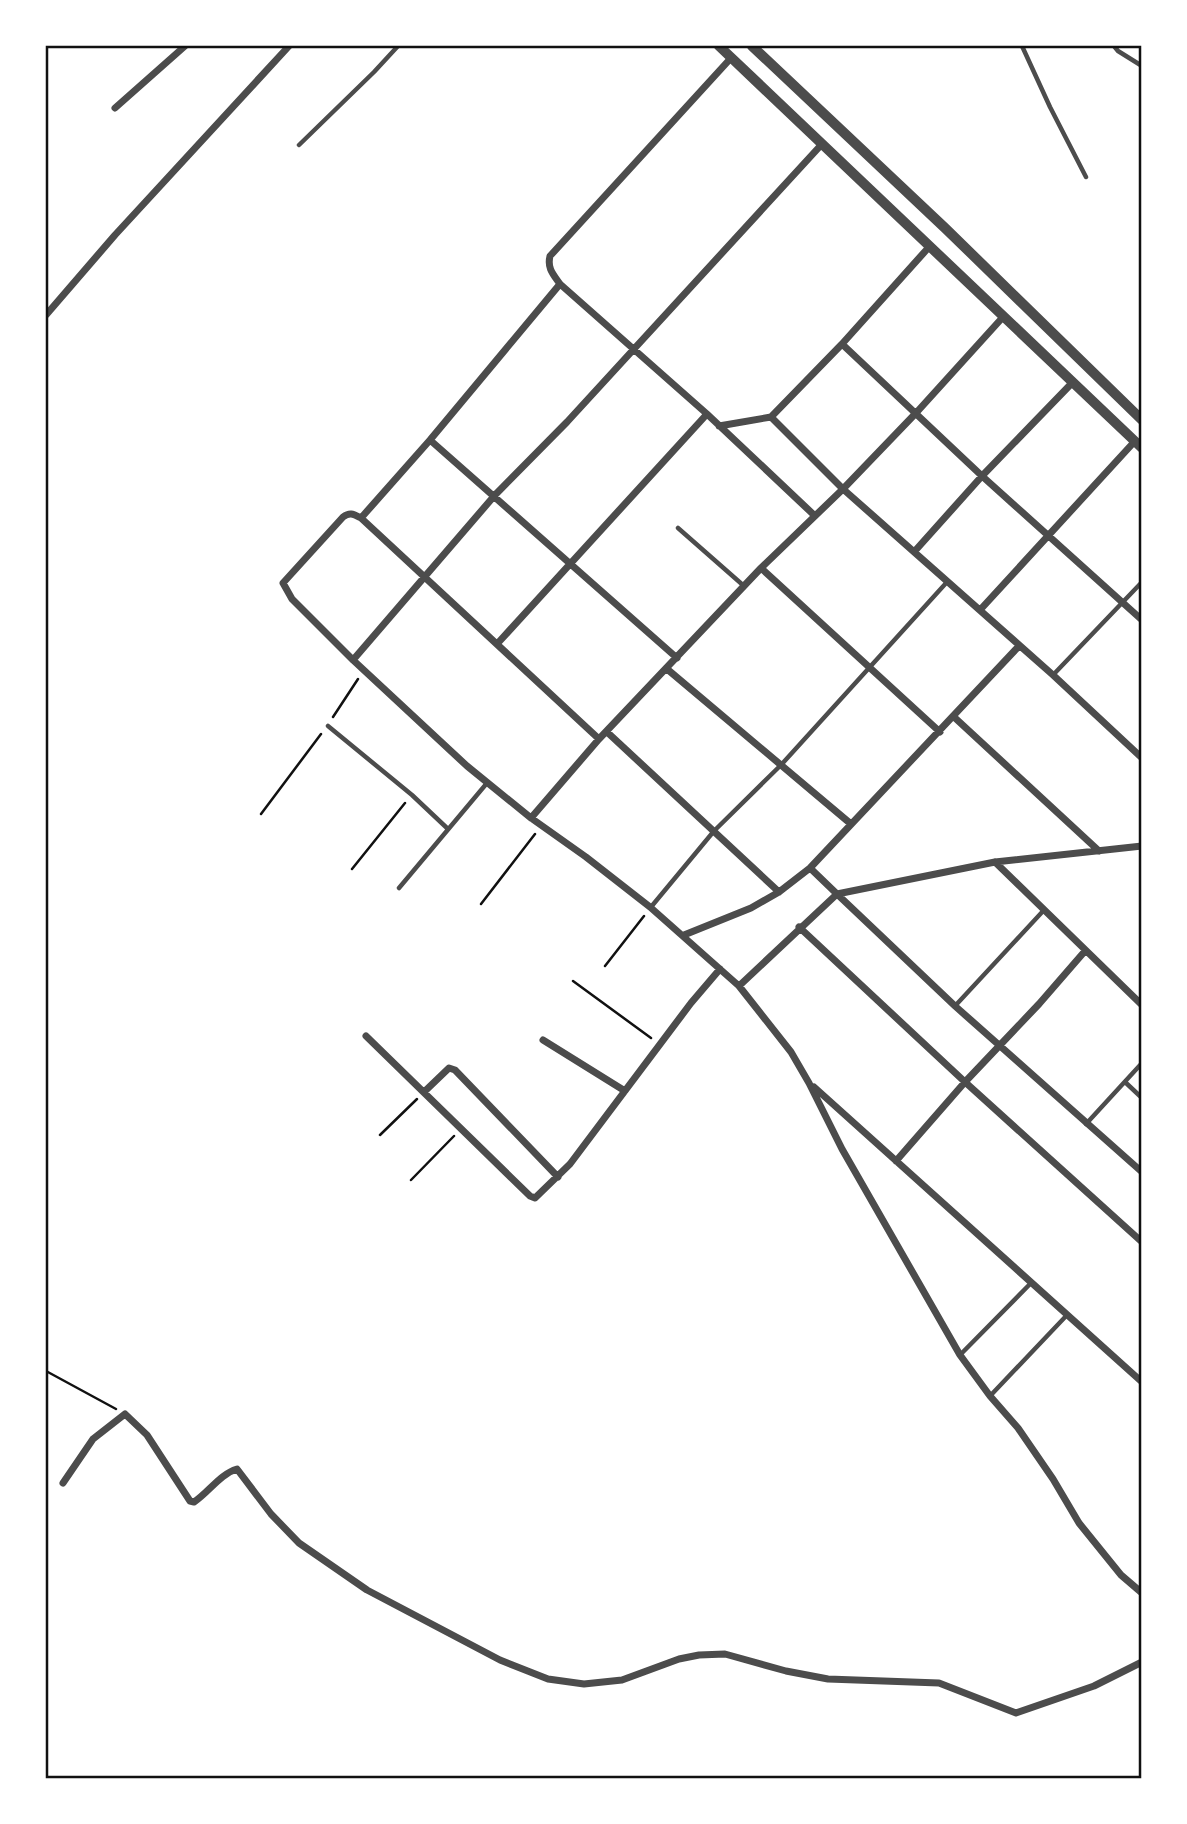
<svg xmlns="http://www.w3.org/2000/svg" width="1187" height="1824" font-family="Arial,sans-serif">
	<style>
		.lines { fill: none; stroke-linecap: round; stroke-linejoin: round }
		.path { stroke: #111; stroke-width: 2.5 }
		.service { stroke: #4c4c4c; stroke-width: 4.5 }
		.minor { stroke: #4c4c4c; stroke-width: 7 }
		.tertiary { stroke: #4c4c4c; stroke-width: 10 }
		.neatline { fill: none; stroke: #111; stroke-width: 2.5 }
	</style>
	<rect width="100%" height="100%" fill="#fff"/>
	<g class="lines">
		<path class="path" d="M 333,717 L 358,679
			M 261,814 L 321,734
			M 352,869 L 405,803
			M 481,904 L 535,834
			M 605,966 L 644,916
			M 573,981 L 651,1038
			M 380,1135 L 417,1099
			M 411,1180 L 454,1136
			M 46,1371 L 116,1409"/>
		<path class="service" d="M 1022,46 L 1050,107 L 1086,177
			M 1114,46 L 1118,51 L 1142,66
			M 299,145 L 374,72 L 398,46
			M 678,528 L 744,586
			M 1053,675 L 1142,582
			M 328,726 L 412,795 L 448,829
			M 399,888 L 487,783
			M 651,907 L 714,831 L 781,765 L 947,582
			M 955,1006 L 1044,910
			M 1125,1082 L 1142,1098
			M 1086,1124 L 1142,1063
			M 960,1355 L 1031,1283
			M 991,1395 L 1067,1315"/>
		<path class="minor" d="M 731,58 L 550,256 C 547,268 553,274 560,284 L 707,414 L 814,515
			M 115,108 L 185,46
			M 46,315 L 115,235 L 289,46
			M 842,344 L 982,476 L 1142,620
			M 771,417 L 843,489 L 1053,675 L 1142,758
			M 719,426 L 771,417 L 842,344 L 929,247
			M 430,440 L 677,658
			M 361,518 L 430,440 L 560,284
			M 914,552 L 982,476 L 1072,383
			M 761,568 L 940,732
			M 980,610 L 1135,441
			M 497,644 L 707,414
			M 353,660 L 495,495 L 567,422 L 822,144
			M 667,669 L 851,824
			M 954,717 L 1099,851
			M 607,732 L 779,892
			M 599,739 L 361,518 C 353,514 350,512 343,517 L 283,583 L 292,599 L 353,660 L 467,766 L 531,818 L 586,857 L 650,907 L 739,986
			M 531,818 L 599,739 L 761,568 L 843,489 L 916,413 L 1003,317
			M 995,862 L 1142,1005
			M 810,868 L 837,894 L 995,862 L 1142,846
			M 799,927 L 965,1082 L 1142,1242
			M 684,935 L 751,908 L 779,892 L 810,868 L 1019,646
			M 366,1036 L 530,1196 L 535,1198 L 570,1164 L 691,1003 L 720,969
			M 543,1040 L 625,1091
			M 814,1087 L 1142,1382
			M 424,1092 L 449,1068 L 455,1070 L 558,1177
			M 896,1161 L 965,1082 L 1039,1004 L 1085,951
			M 1142,1172 L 955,1006 L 837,894 L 739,986 L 791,1052 L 809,1083 L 842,1149 L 960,1355 L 990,1396 L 1018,1428 L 1053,1479 L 1079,1523 L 1121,1575 L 1142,1593
			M 63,1483 L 93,1439 L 125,1414 L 147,1435 L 190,1501 L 194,1502 C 209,1492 220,1474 237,1469 L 271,1514 L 299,1543 L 367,1590 L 500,1660 L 548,1679 L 584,1684 L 622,1680 L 679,1659 L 699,1655 L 725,1654 L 786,1671 L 828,1679 L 939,1683 L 1016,1713 L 1094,1686 L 1142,1662"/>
		<path class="tertiary" d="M 719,46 L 1142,448
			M 752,46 L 945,228 L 1142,420"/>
	</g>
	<rect width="1187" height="1824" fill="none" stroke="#ffffff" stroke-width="94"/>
	<rect x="47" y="47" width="1093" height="1730" class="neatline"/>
</svg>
